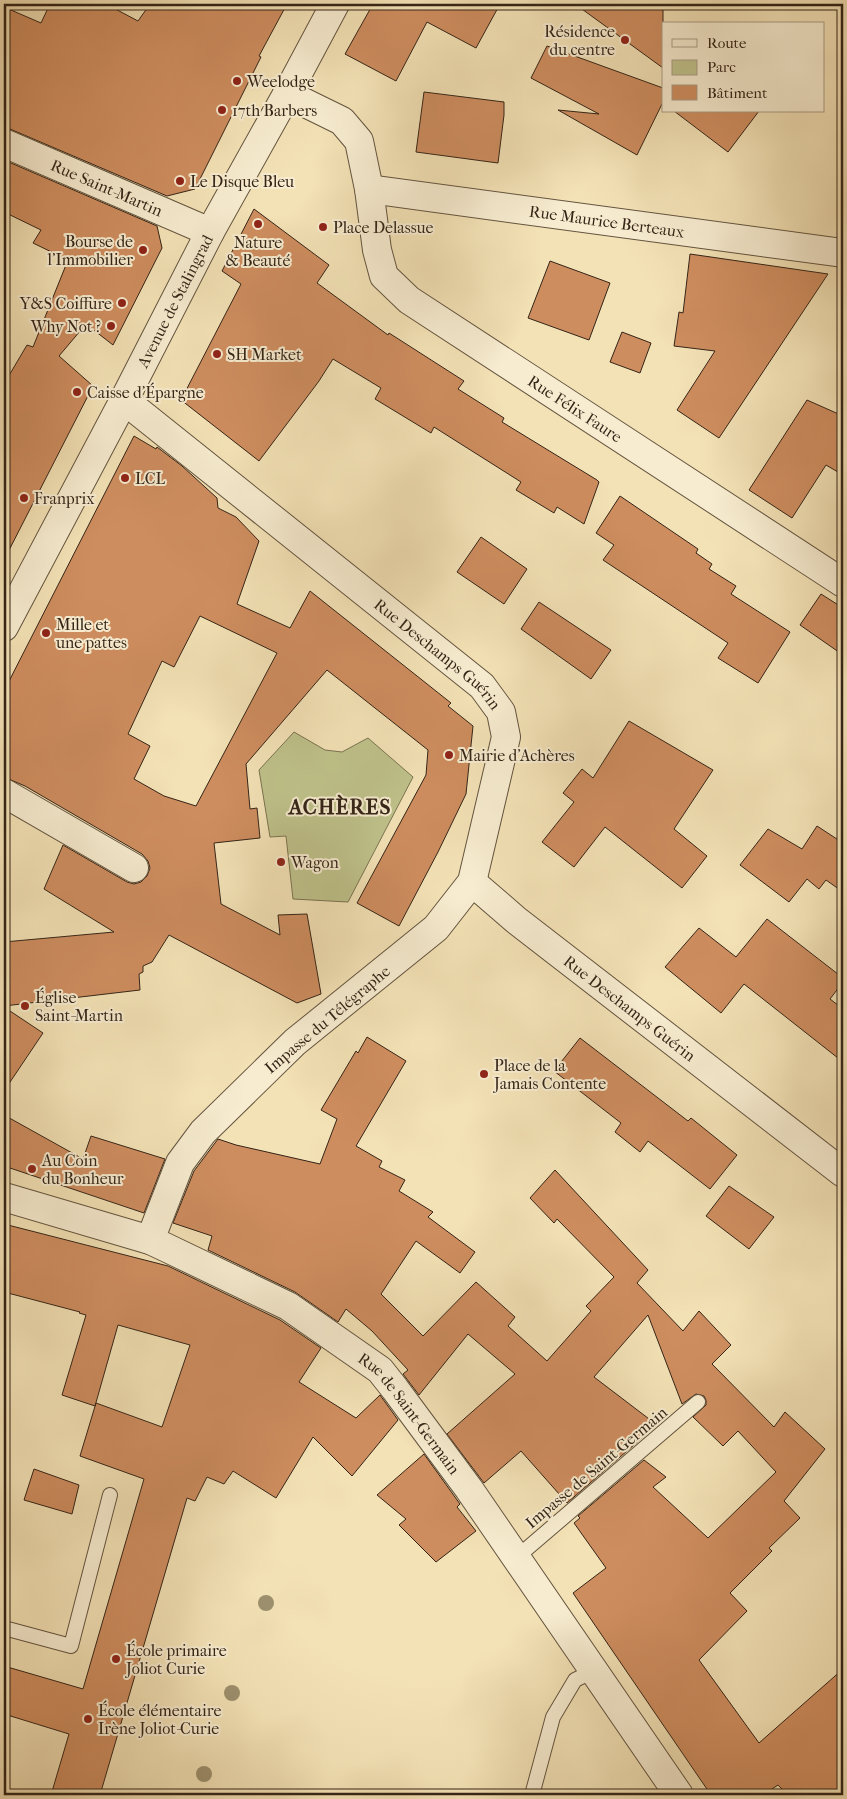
<svg xmlns="http://www.w3.org/2000/svg" width="847" height="1799" font-family="'IM FELL French Canon',serif">
	<style>
		.green { fill: #bfc28b; stroke: #7a7351 }
		.building { fill: #ce8d5f; stroke: #342417; fill-rule: evenodd }
		.lines { fill: none; stroke-linecap: round; stroke-linejoin: round }
		.service-casing { stroke: #64543f; stroke-width: 16 }
		.minor-casing { stroke: #64543f; stroke-width: 30 }
		.service { stroke: #f7ecd0; stroke-width: 14 }
		.minor { stroke: #f7ecd0; stroke-width: 28 }
		.tree { fill: #9d906e }
		.poi-dot { fill: #8f2418; stroke: #f7ecd0; stroke-width: 2 }
		.labels { text-anchor: middle; stroke-width: 4; stroke-linejoin: round; paint-order: stroke }
		.poi-label { font-size: 16px; fill: #342417; stroke: #f7ecd0; text-anchor: start }
		.street-label { font-size: 16px; fill: #342417; stroke: #f7ecd0 }
		.district-label { font-size: 21px; font-weight: bold; letter-spacing: 1px; fill: #342417; stroke: #f7ecd0 }
	</style>
	<rect width="100%" height="100%" fill="#f3e2b6"/>
	<filter id="stains"><feTurbulence type="fractalNoise" baseFrequency=".004" numOctaves="4"/><feColorMatrix values="0 0 0 0 .2 0 0 0 0 .09 0 0 0 0 .02 0 0 0 .5 -.17"/></filter>
	<radialGradient id="worn" r=".72"><stop offset=".6" stop-color="#630" stop-opacity="0"/><stop offset="1" stop-color="#630" stop-opacity=".3"/></radialGradient>
	<path class="green" d="M 294,732 L 325,750 L 342,752 L 368,738 L 413,777 L 348,902 L 293,899 L 286,836 L 270,837 L 259,770 Z"/>
	<path class="building" d="M 50,4 L 106,4 L 138,21 L 150,4 L 287,4 L 259,56 L 261,57 L 195,189 L 167,196 L 10,129 L 4,128 L 4,7 L 41,23 Z
		M 373,4 L 500,4 L 476,48 L 427,22 L 396,81 L 345,54 Z
		M 575,4 L 663,4 L 663,68 Z
		M 547,46 L 663,88 L 663,102 L 637,155 L 558,110 L 599,114 L 531,78 Z
		M 424,92 L 504,102 L 504,115 L 498,163 L 416,152 Z
		M 674,111 L 759,111 L 728,152 Z
		M 4,160 L 157,226 L 162,248 L 113,345 L 86,324 L 59,356 L 93,386 L 4,560 L 4,384 L 27,345 L 33,347 L 68,260 L 33,243 L 41,230 L 4,212 Z
		M 254,209 L 329,265 L 317,283 L 388,335 L 389,333 L 464,381 L 458,389 L 504,418 L 502,422 L 597,480 L 599,482 L 584,524 L 557,507 L 554,513 L 516,490 L 521,482 L 434,427 L 431,433 L 375,399 L 381,388 L 333,359 L 319,381 L 259,461 L 181,400 L 241,284 L 222,271 Z
		M 690,254 L 828,274 L 719,438 L 677,410 L 715,351 L 674,346 L 679,312 L 683,313 Z
		M 550,261 L 610,283 L 589,340 L 528,318 Z
		M 622,332 L 651,343 L 640,373 L 610,362 Z
		M 807,400 L 843,416 L 843,475 L 826,465 L 792,518 L 749,490 Z
		M 134,436 L 156,449 L 157,447 L 182,466 L 217,498 L 218,508 L 236,517 L 259,541 L 237,604 L 290,628 L 310,591 L 451,703 L 448,706 L 473,726 L 466,794 L 438,852 L 399,926 L 357,903 L 426,775 L 428,750 L 327,670 L 246,764 L 250,809 L 257,808 L 260,838 L 214,843 L 221,904 L 280,935 L 278,915 L 307,914 L 321,994 L 297,1003 L 169,935 L 152,962 L 143,966 L 143,972 L 139,974 L 140,990 L 4,1006 L 4,942 L 114,932 L 44,889 L 63,845 L 127,882 L 134,884 L 141,882 L 147,876 L 150,868 L 148,861 L 142,854 L 25,786 L 4,777 L 4,691 ZM 200,616 L 277,653 L 196,806 L 164,796 L 134,779 L 150,746 L 128,734 L 162,661 L 174,667 Z
		M 620,496 L 698,549 L 696,553 L 712,564 L 709,569 L 736,586 L 731,594 L 790,632 L 758,683 L 718,658 L 728,643 L 603,560 L 614,545 L 596,533 Z
		M 481,537 L 527,569 L 504,604 L 457,572 Z
		M 821,594 L 843,608 L 843,655 L 800,625 Z
		M 539,602 L 611,650 L 591,679 L 521,629 Z
		M 629,721 L 713,770 L 674,829 L 707,856 L 682,888 L 605,827 L 574,867 L 542,842 L 574,802 L 563,793 L 582,769 L 593,778 Z
		M 817,826 L 843,843 L 843,892 L 826,880 L 819,889 L 807,879 L 789,902 L 740,865 L 768,829 L 802,849 Z
		M 767,919 L 843,978 L 843,982 L 830,999 L 843,1009 L 843,1062 L 744,984 L 721,1013 L 665,967 L 699,928 L 736,957 Z
		M 4,1007 L 43,1033 L 4,1091 Z
		M 367,1037 L 406,1061 L 356,1146 L 382,1161 L 379,1167 L 405,1180 L 399,1191 L 433,1212 L 428,1217 L 475,1252 L 460,1273 L 416,1241 L 381,1294 L 423,1336 L 476,1282 L 515,1317 L 508,1326 L 547,1361 L 591,1311 L 586,1306 L 614,1277 L 557,1219 L 554,1223 L 530,1198 L 555,1170 L 648,1270 L 637,1283 L 683,1331 L 699,1311 L 731,1345 L 712,1364 L 774,1427 L 785,1412 L 825,1449 L 784,1501 L 800,1518 L 769,1548 L 772,1551 L 730,1593 L 747,1611 L 699,1660 L 759,1743 L 843,1669 L 843,1795 L 788,1795 L 778,1785 L 763,1795 L 711,1795 L 573,1593 L 606,1568 L 574,1523 L 580,1518 L 578,1516 L 644,1460 L 666,1477 L 653,1487 L 708,1538 L 776,1472 L 738,1431 L 723,1446 L 693,1417 L 706,1405 L 706,1400 L 704,1396 L 696,1394 L 682,1404 L 648,1315 L 594,1377 L 657,1425 L 567,1503 L 521,1451 L 484,1483 L 447,1434 L 515,1374 L 468,1334 L 419,1395 L 403,1374 L 408,1370 L 372,1331 L 346,1309 L 338,1322 L 295,1292 L 208,1250 L 212,1236 L 173,1223 L 194,1171 L 218,1139 L 236,1145 L 320,1164 L 337,1119 L 321,1110 L 356,1051 L 358,1053 Z
		M 580,1038 L 688,1121 L 691,1118 L 737,1155 L 710,1189 L 648,1141 L 640,1152 L 615,1132 L 621,1123 L 554,1071 Z
		M 4,1115 L 83,1159 L 91,1136 L 165,1159 L 144,1213 L 4,1166 Z
		M 729,1186 L 774,1217 L 749,1249 L 706,1216 Z
		M 4,1224 L 168,1266 L 280,1320 L 321,1348 L 299,1382 L 356,1418 L 380,1395 L 398,1420 L 352,1476 L 313,1437 L 276,1498 L 233,1471 L 224,1484 L 207,1477 L 195,1501 L 187,1498 L 100,1795 L 51,1795 L 69,1734 L 4,1714 L 4,1666 L 83,1689 L 144,1479 L 80,1456 L 96,1403 L 162,1427 L 190,1345 L 118,1325 L 95,1406 L 62,1395 L 86,1315 L 79,1313 L 80,1312 L 4,1292 Z
		M 424,1454 L 460,1504 L 457,1507 L 476,1531 L 436,1562 L 399,1525 L 406,1519 L 377,1495 Z
		M 34,1469 L 79,1485 L 72,1514 L 24,1500 Z"/>
	<g class="lines">
		<defs>
			<path id="service" d="M 516,1558 L 698,1402
				M 4,1628 L 71,1646 L 110,1495
				M 532,1795 L 553,1717 L 575,1680 L 593,1671"/>
			<g id="minor">
				<path id="s1" d="M 287,94 L 342,121 L 359,141 L 369,189 L 377,250 L 384,276 L 409,300 L 843,583"/>
				<path id="s2" d="M 4,143 L 210,232"/>
				<path id="s3" d="M 369,189 L 843,253"/>
				<path id="s4" d="M 124,400 L 482,686 L 501,712 L 506,737 L 472,882 L 436,928 L 295,1042 L 203,1132 L 180,1163 L 150,1240"/>
				<path id="s5" d="M 4,627 L 124,400 L 210,232 L 287,94 L 335,4"/>
				<path d="M 4,793 L 134,868"/>
				<path id="s6" d="M 472,882 L 516,920 L 843,1173"/>
				<path id="s7" d="M 4,1197 L 150,1240 L 165,1247 L 288,1306 L 380,1370 L 395,1389 L 469,1489 L 679,1795"/>
			</g>
		</defs>
		<use href="#service" class="service-casing"/>
		<use href="#minor" class="minor-casing"/>
		<use href="#service" class="service"/>
		<use href="#minor" class="minor"/>
	</g>
	<g class="tree">
		<circle cx="266" cy="1603" r="8"/>
		<circle cx="232" cy="1693" r="8"/>
		<circle cx="204" cy="1774" r="8"/>
	</g>
	<g class="poi-dot">
		<circle cx="625" cy="40" r="5"/>
		<circle cx="237" cy="81" r="5"/>
		<circle cx="222" cy="110" r="5"/>
		<circle cx="180" cy="181" r="5"/>
		<circle cx="258" cy="224" r="5"/>
		<circle cx="323" cy="227" r="5"/>
		<circle cx="143" cy="250" r="5"/>
		<circle cx="122" cy="303" r="5"/>
		<circle cx="111" cy="326" r="5"/>
		<circle cx="217" cy="354" r="5"/>
		<circle cx="77" cy="392" r="5"/>
		<circle cx="125" cy="478" r="5"/>
		<circle cx="24" cy="498" r="5"/>
		<circle cx="46" cy="633" r="5"/>
		<circle cx="449" cy="755" r="5"/>
		<circle cx="281" cy="862" r="5"/>
		<circle cx="25" cy="1006" r="5"/>
		<circle cx="484" cy="1074" r="5"/>
		<circle cx="32" cy="1169" r="5"/>
		<circle cx="116" cy="1659" r="5"/>
		<circle cx="88" cy="1719" r="5"/>
	</g>
	<g class="labels">
		<g class="poi-label">
			<text x="615" y="37" text-anchor="end">Résidence<tspan x="615" dy="18">du centre</tspan></text>
			<text x="247" y="87">Weelodge</text>
			<text x="232" y="116">17th Barbers</text>
			<text x="190" y="187">Le Disque Bleu</text>
			<text x="333" y="233">Place Delassue</text>
			<text x="133" y="247" text-anchor="end">Bourse de<tspan x="133" dy="18">l'Immobilier</tspan></text>
			<text x="258" y="248" text-anchor="middle">Nature<tspan x="258" dy="18">&amp; Beauté</tspan></text>
			<text x="112" y="309" text-anchor="end">Y&amp;S Coiffure</text>
			<text x="101" y="332" text-anchor="end">Why Not ?</text>
			<text x="227" y="360">SH Market</text>
			<text x="87" y="398">Caisse d'Épargne</text>
			<text x="135" y="484">LCL</text>
			<text x="34" y="504">Franprix</text>
			<text x="56" y="630">Mille et<tspan x="56" dy="18">une pattes</tspan></text>
			<text x="459" y="761">Mairie d'Achères</text>
			<text x="291" y="868">Wagon</text>
			<text x="35" y="1003">Église<tspan x="35" dy="18">Saint-Martin</tspan></text>
			<text x="494" y="1071">Place de la<tspan x="494" dy="18">Jamais Contente</tspan></text>
			<text x="42" y="1166">Au Coin<tspan x="42" dy="18">du Bonheur</tspan></text>
			<text x="126" y="1656">École primaire<tspan x="126" dy="18">Joliot Curie</tspan></text>
			<text x="98" y="1716">École élémentaire<tspan x="98" dy="18">Irène Joliot-Curie</tspan></text>
		</g>
		<g class="street-label">
			<text dy="6" stroke="none"><textPath href="#s2" startOffset="112">Rue Saint-Martin</textPath></text>
			<text dy="6" stroke="none"><textPath href="#s3" startOffset="240">Rue Maurice Berteaux</textPath></text>
			<text dy="6" stroke="none"><textPath href="#s5" startOffset="368">Avenue de Stalingrad</textPath></text>
			<text dy="6" stroke="none"><textPath href="#s1" startOffset="458">Rue Félix Faure</textPath></text>
			<text dy="6" stroke="none"><textPath href="#s4" startOffset="404">Rue Deschamps Guérin</textPath></text>
			<text dy="6" stroke="none"><textPath href="#s6" startOffset="202">Rue Deschamps Guérin</textPath></text>
			<text transform="translate(327 1019) rotate(-40)" y="6">Impasse du Télégraphe</text>
			<text dy="6" stroke="none"><textPath href="#s7" startOffset="469">Rue de Saint-Germain</textPath></text>
			<text transform="translate(596 1467) rotate(-40)" y="6">Impasse de Saint-Germain</text>
		</g>
		<g class="district-label">
			<text x="340" y="814">ACHÈRES</text>
		</g>
	</g>
	<rect width="847" height="1799" fill="none" stroke="#f3e2b6" stroke-width="20"/>
	<rect x="5" y="5" width="837" height="1789" fill="none" stroke="#342417" stroke-width="2.5"/>
	<rect x="10" y="10" width="827" height="1779" fill="none" stroke="#342417"/>
	<rect x="662" y="22" width="162" height="90" fill="#f7ecd0" stroke="#a99c86"/>
	<rect x="672" y="39" width="25" height="8" fill="#f7ecd0" stroke="#a99c86"/>
	<text x="707" y="48" font-size="15" fill="#342417">Route</text>
	<rect x="672" y="60" width="25" height="15" fill="#bfc28b" stroke="#a99c86"/>
	<text x="707" y="72" font-size="15" fill="#342417">Parc</text>
	<rect x="672" y="85" width="25" height="15" fill="#ce8d5f" stroke="#a99c86"/>
	<text x="707" y="98" font-size="15" fill="#342417">Bâtiment</text>
	<rect width="100%" height="100%" filter="url(#stains)"/>
	<rect width="100%" height="100%" fill="url(#worn)"/>
</svg>
